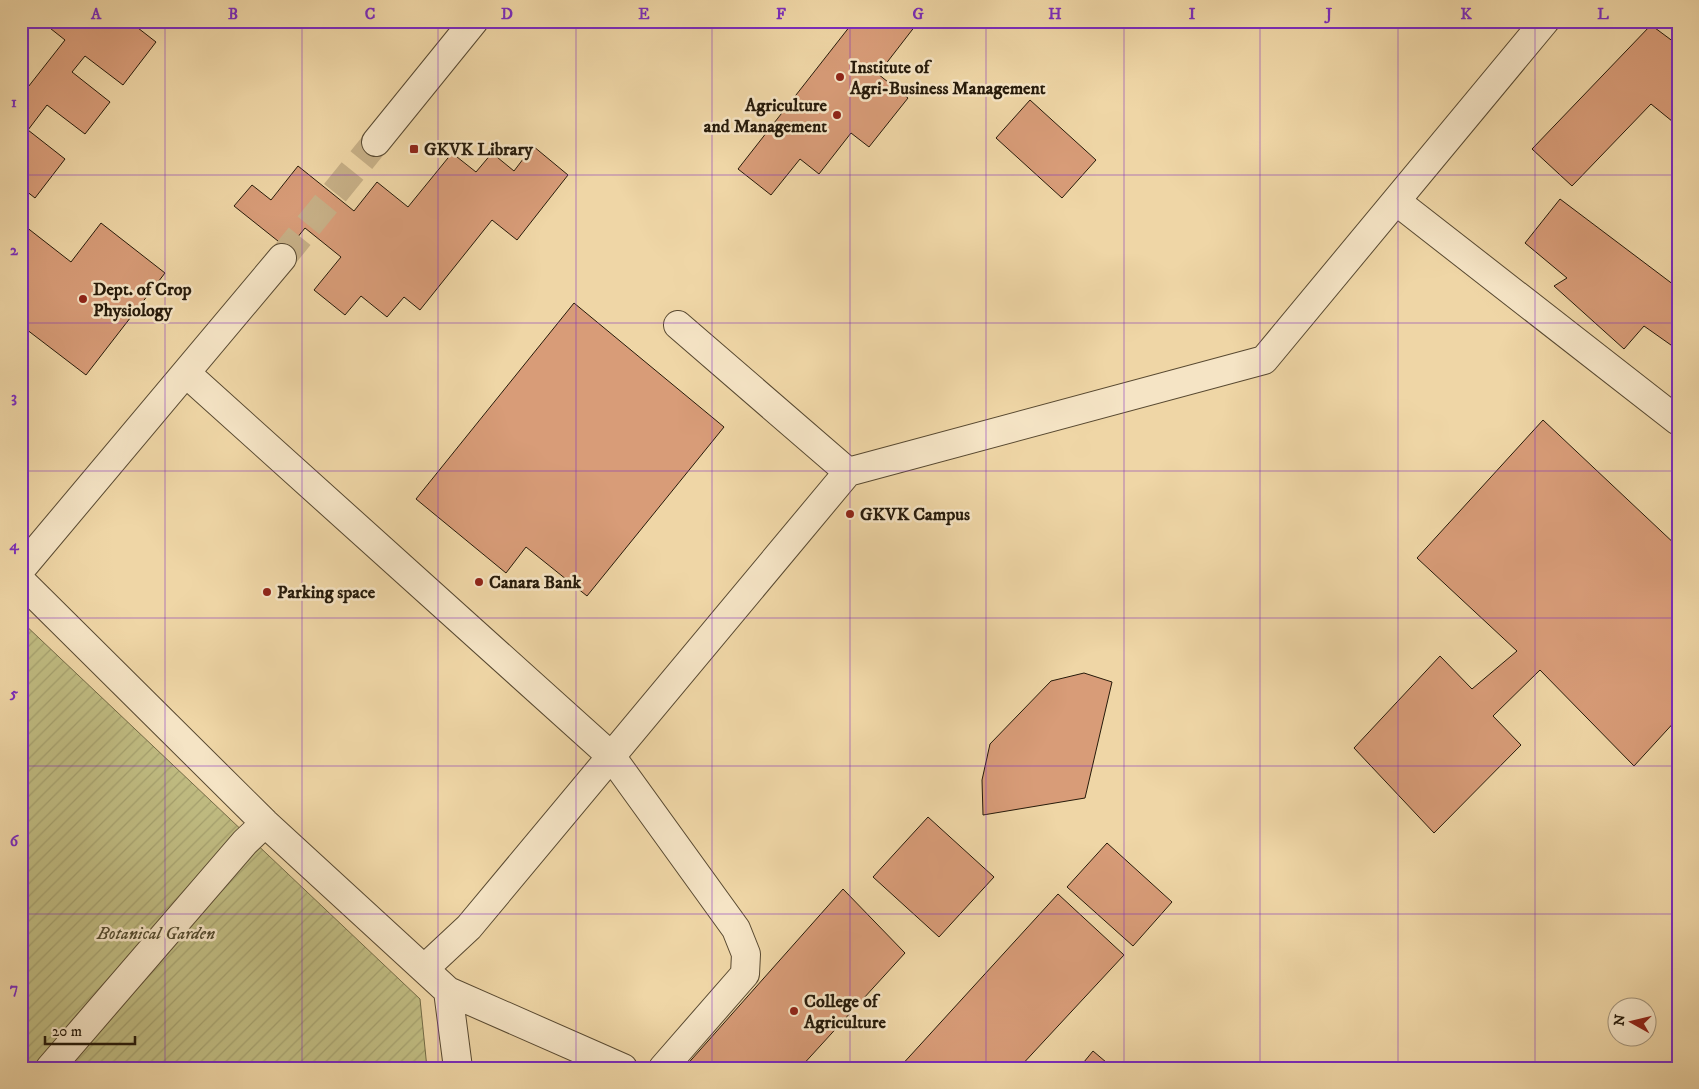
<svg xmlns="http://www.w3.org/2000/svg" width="1699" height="1089" font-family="'IM FELL DW Pica',serif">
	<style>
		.garden { fill: url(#garden-furrows); stroke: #736b46 }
		.building { fill: #d89c78; stroke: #261a0a }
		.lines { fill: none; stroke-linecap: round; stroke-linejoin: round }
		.minor-tunnel { stroke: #c7b087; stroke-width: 28; stroke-dasharray: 28 14; stroke-linecap: butt }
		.minor-casing { stroke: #584931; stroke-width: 30 }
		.minor { stroke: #f5e4c5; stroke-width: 28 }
		.grid { fill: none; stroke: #7b2cbf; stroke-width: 1; stroke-opacity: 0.55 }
		.poi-dot { fill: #8f2418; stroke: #f5e4c5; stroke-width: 2 }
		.labels { text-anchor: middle; stroke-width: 5; stroke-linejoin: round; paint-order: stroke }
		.poi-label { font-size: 18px; font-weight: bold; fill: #261a0a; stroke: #f5e4c5; text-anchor: start }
		.park-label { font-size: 18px; font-style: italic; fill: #544b2e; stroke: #f5e4c5 }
		.neatline { fill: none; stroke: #7b2cbf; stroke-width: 2 }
		.grid-label { font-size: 16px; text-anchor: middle; font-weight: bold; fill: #7b2cbf }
	</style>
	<defs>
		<pattern id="garden-furrows" width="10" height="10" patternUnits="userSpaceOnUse" patternTransform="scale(1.25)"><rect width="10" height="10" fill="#c0bc82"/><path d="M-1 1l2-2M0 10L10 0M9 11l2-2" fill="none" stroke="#a5a16f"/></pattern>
	</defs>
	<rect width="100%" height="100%" fill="#efd6a6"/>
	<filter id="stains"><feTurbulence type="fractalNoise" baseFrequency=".004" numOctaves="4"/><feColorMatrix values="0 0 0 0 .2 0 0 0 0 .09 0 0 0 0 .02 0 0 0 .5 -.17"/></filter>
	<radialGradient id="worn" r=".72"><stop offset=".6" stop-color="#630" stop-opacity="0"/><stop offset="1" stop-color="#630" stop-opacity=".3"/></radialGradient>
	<path class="garden" d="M 21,621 L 420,999 L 427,1068 L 21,1068 Z"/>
	<path class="building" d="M 41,21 L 129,21 L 156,42 L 123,85 L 85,56 L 72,72 L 110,102 L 85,134 L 47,105 L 28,130 L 65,159 L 35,198 L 21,187 L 21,96 L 65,40 Z
		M 854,21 L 919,21 L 878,74 L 908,98 L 869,147 L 851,133 L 819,174 L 800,159 L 771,195 L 738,169 Z
		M 1651,25 L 1678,45 L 1678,126 L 1651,104 L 1572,186 L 1532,149 Z
		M 1030,100 L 1096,160 L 1062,198 L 996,138 Z
		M 533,146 L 568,175 L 517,240 L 492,220 L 420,310 L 404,297 L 387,317 L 361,296 L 345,315 L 314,290 L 341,257 L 305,228 L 288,249 L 234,206 L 252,185 L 271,200 L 298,166 L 354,211 L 377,182 L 408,207 L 452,153 L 476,172 L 492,153 L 514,171 Z
		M 1560,199 L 1678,288 L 1678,350 L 1644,326 L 1624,349 L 1554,286 L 1567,278 L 1525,243 Z
		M 21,223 L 71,262 L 101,223 L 165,273 L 86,375 L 22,326 L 21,327 Z
		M 574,303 L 724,427 L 587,596 L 526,547 L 506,573 L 416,499 Z
		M 1543,420 L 1678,547 L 1678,718 L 1634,766 L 1540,670 L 1493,716 L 1521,745 L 1434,833 L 1354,748 L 1440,656 L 1472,689 L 1517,651 L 1417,558 Z
		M 1084,673 L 1112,682 L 1085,798 L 983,815 L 982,780 L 990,744 L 1051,681 Z
		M 928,817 L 994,877 L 939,937 L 873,877 Z
		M 1107,843 L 1172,902 L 1133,946 L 1067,887 Z
		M 843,889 L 905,953 L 800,1068 L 684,1068 Z
		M 1058,894 L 1124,955 L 1019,1068 L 899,1068 Z
		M 1093,1051 L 1113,1068 L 1079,1068 Z"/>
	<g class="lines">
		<path class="minor-tunnel" d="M 282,258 L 376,142"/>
		<defs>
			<path id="minor" d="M 376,142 L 474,21
				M 1396,201 L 1678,421
				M 678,325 L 848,472
				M 187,374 L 611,756 L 736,929 L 746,954 L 745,974 L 663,1068
				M 21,569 L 282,258
				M 21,581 L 265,823 L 448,991 L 458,1068
				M 424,969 L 469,927 L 848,472 L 1264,360 L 1545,21
				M 448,991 L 623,1068
				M 50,1068 L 245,842 L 265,823"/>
		</defs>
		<use href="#minor" class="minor-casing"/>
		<use href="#minor" class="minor"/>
	</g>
	<path class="grid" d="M 165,21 L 165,1068M 302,21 L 302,1068M 438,21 L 438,1068M 576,21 L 576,1068M 712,21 L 712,1068M 850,21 L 850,1068M 986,21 L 986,1068M 1124,21 L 1124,1068M 1260,21 L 1260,1068M 1398,21 L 1398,1068M 1535,21 L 1535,1068M 21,175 L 1678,175M 21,323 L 1678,323M 21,471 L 1678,471M 21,618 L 1678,618M 21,766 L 1678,766M 21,914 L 1678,914"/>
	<g class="poi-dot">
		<circle cx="840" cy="77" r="5"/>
		<circle cx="837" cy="115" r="5"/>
		<rect x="409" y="144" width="10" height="10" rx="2.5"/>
		<circle cx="83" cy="299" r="5"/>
		<circle cx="850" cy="514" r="5"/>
		<circle cx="479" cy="582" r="5"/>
		<circle cx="267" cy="592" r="5"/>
		<circle cx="794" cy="1011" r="5"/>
	</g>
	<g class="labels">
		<g class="poi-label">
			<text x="850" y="73">Institute of<tspan x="850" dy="21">Agri-Business Management</tspan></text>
			<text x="827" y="111" text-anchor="end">Agriculture<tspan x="827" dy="21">and Management</tspan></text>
			<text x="424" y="155">GKVK Library</text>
			<text x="93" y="295">Dept. of Crop<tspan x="93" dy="21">Physiology</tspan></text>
			<text x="860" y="520">GKVK Campus</text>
			<text x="489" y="588">Canara Bank</text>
			<text x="277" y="598">Parking space</text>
			<text x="804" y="1007">College of<tspan x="804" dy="21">Agriculture</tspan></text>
		</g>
		<g class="park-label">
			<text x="156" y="939">Botanical Garden</text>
		</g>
	</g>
	<rect width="1699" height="1089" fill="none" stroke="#efd6a6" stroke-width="55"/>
	<g transform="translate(1632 1022) rotate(278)"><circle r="24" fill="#f5e4c5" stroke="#a2937a"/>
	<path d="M0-4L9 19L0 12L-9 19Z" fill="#8f2418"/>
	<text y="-8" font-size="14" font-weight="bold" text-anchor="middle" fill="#261a0a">N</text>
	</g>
	<path d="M45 1036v8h90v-8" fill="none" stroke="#261a0a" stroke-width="2.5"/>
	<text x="52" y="1036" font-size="15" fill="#261a0a" stroke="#f5e4c5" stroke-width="4" paint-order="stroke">20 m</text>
	<rect x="28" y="28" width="1644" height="1034" class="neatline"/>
	<g class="grid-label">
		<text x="96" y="19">A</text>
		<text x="233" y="19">B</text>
		<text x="370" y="19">C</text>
		<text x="507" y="19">D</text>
		<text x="644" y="19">E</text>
		<text x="781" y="19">F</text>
		<text x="918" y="19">G</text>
		<text x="1055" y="19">H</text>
		<text x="1192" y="19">I</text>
		<text x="1329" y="19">J</text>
		<text x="1466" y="19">K</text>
		<text x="1603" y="19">L</text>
		<text x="14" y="107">1</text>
		<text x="14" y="255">2</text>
		<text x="14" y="402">3</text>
		<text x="14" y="550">4</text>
		<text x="14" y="698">5</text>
		<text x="14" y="846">6</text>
		<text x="14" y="993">7</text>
	</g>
	<rect width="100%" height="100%" filter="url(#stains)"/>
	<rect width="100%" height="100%" fill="url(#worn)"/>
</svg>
